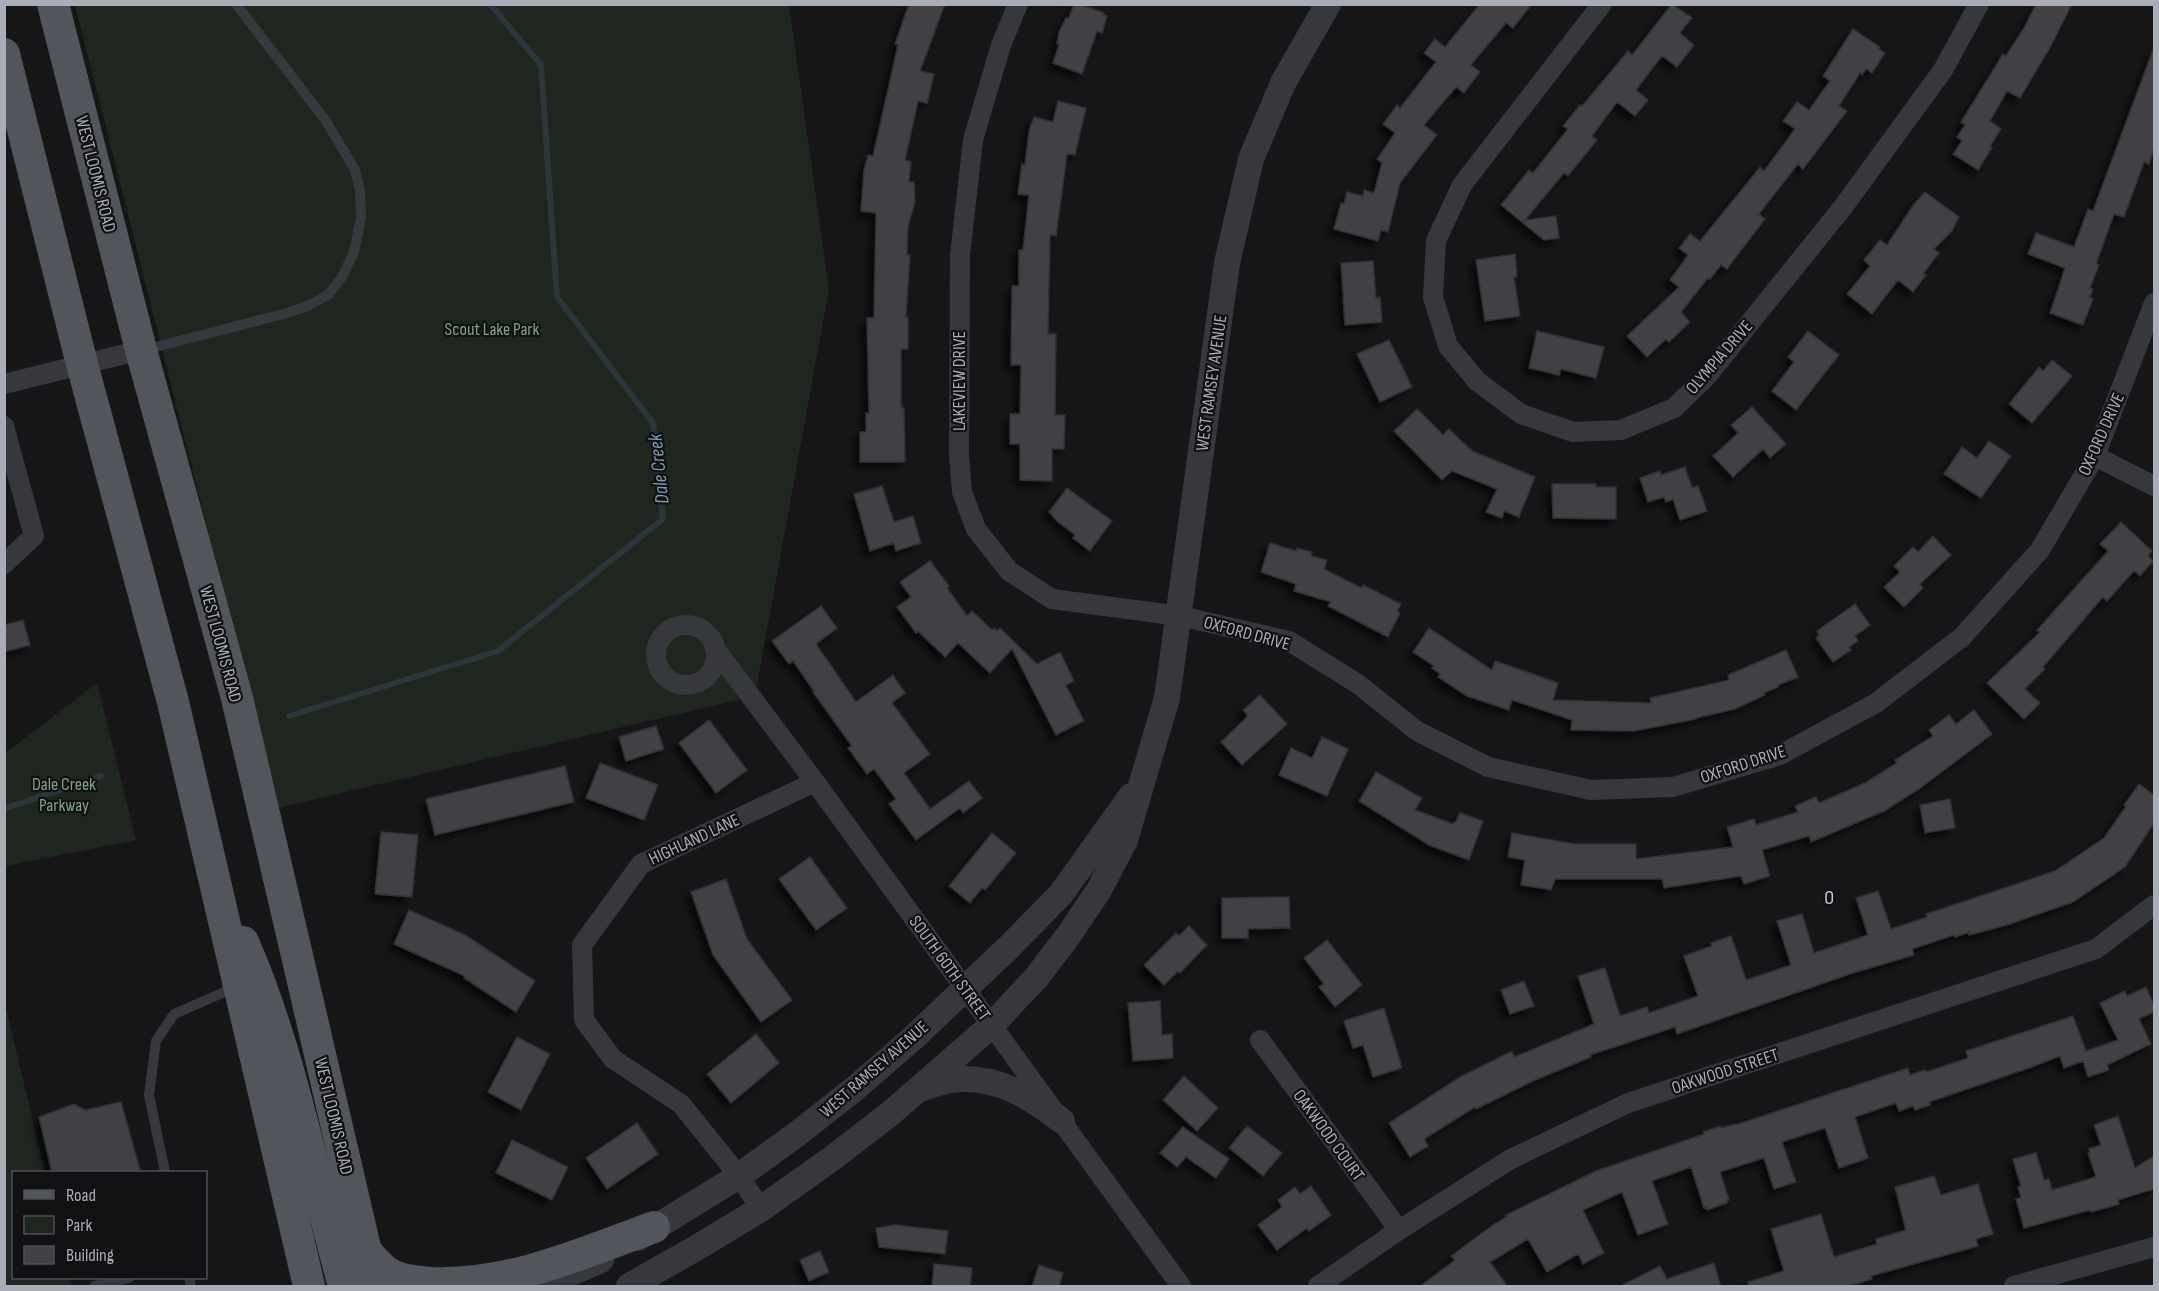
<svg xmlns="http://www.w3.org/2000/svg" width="2159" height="1291" font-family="'Sofia Sans Condensed',sans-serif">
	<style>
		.green { fill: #1e261f }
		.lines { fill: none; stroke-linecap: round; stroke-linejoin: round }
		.stream { stroke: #2c353c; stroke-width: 6 }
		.building { fill: #404145; stroke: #303034; stroke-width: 1.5; filter: url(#shadow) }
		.service { stroke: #37383d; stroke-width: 10 }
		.minor { stroke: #37383d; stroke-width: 20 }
		.tertiary { stroke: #37383d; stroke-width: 26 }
		.primary { stroke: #53555c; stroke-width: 32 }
		.labels { text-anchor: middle; stroke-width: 4.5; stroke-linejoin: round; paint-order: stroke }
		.street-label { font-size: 18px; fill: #a8adb8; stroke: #111113 }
		.park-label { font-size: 18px; fill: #7fa381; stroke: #111113 }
		.water-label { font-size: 20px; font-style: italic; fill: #7f9bb3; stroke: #111113 }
		.neighbourhood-label { font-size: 20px; letter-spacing: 1.5px; fill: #c9ccd4; stroke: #111113 }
	</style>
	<defs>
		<filter id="shadow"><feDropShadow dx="-5.5" dy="5.5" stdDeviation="3" flood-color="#0009"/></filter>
	</defs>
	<rect width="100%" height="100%" fill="#161618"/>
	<path class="green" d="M 75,5 L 789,5 L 829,289 L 755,696 L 278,808 Z
		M 97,683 L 136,840 L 5,866 L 5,753 Z
		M 4,999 L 45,1172 L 14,1172 L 14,1278 L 70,1278 L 72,1286 L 5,1286 Z"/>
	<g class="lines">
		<path class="stream" d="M 289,716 L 498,651 L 663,519 L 653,423 L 557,297 L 541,65 L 490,4
			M 4,809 L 101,776"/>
	</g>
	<path class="building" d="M 909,4 L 945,4 L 920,71 L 934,74 L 927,103 L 918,101 L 905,160 L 911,162 L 909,182 L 914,182 L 915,203 L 908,226 L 907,255 L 910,255 L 906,317 L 908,317 L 908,349 L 901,349 L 901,408 L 904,408 L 905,462 L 860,462 L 860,432 L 866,432 L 866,413 L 869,413 L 867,318 L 874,318 L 876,213 L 861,211 L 864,170 L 868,155 L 873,156 L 898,45 L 895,44 Z
		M 1074,4 L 1080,4 L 1104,13 L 1103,15 L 1107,16 L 1102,33 L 1097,31 L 1082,74 L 1053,63 L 1059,45 L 1057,44 L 1059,32 L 1066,18 L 1069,18 Z
		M 1480,4 L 1532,4 L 1513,28 L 1506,23 L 1471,65 L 1480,72 L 1464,93 L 1456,87 L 1424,125 L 1437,135 L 1400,183 L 1388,232 L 1381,230 L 1378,241 L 1334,229 L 1341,203 L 1344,204 L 1347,192 L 1363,196 L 1364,190 L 1374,193 L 1382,163 L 1377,159 L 1395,133 L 1383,124 L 1397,105 L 1400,108 L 1436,62 L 1424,53 L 1435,39 L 1445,47 Z
		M 1672,4 L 1692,18 L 1680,33 L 1694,45 L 1677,67 L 1662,56 L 1636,90 L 1648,100 L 1635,116 L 1617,102 L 1592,136 L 1597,140 L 1568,176 L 1564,173 L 1525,220 L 1556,216 L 1559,238 L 1544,240 L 1501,205 L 1529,170 L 1533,173 L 1568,129 L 1563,126 L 1580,105 L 1582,106 L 1628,51 L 1632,55 Z
		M 2036,4 L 2072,4 L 2051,46 L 2020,98 L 2007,91 L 1990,121 L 2001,129 L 1990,146 L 1992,148 L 1978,170 L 1953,154 L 1962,141 L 1957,137 L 1965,125 L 1961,122 L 2003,54 L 2006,56 L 2024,28 Z
		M 1853,29 L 1880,47 L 1879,49 L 1885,53 L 1872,73 L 1866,69 L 1862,75 L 1860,73 L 1839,106 L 1847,111 L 1803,169 L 1798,164 L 1759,214 L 1765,219 L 1727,269 L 1721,265 L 1710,279 L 1708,278 L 1681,312 L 1690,322 L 1669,342 L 1666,339 L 1647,357 L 1627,336 L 1679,287 L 1670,280 L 1688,255 L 1679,248 L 1690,234 L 1700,241 L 1760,167 L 1764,171 L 1795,129 L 1783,121 L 1797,102 L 1809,110 L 1830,81 L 1823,76 Z
		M 2153,50 L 2154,50 L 2154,147 L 2149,164 L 2144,162 L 2124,217 L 2114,214 L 2096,264 L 2099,265 L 2090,288 L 2093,289 L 2090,297 L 2093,299 L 2083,325 L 2050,313 L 2065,268 L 2028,254 L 2036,233 L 2074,247 L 2088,209 L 2093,211 Z
		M 1058,101 L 1086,108 L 1075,155 L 1067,154 L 1056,236 L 1050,235 L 1048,334 L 1056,334 L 1055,415 L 1065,415 L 1064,449 L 1052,449 L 1052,481 L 1020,480 L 1020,444 L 1010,444 L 1010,414 L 1020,414 L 1021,365 L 1011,365 L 1012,286 L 1019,286 L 1019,250 L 1023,250 L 1029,195 L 1018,194 L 1022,164 L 1025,165 L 1029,131 L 1034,117 L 1053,122 Z
		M 1925,192 L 1959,217 L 1952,231 L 1934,249 L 1939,253 L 1923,274 L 1926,275 L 1913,292 L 1898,280 L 1872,314 L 1847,294 L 1870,266 L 1864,260 L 1880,240 L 1887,245 L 1914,204 Z
		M 1515,254 L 1517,277 L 1514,277 L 1520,316 L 1485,321 L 1476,260 Z
		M 1373,261 L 1376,298 L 1380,297 L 1382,322 L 1345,325 L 1341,263 Z
		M 1537,331 L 1604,347 L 1596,378 L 1561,369 L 1559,375 L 1529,368 Z
		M 1808,331 L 1839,355 L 1796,410 L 1772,391 L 1794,362 L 1788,357 Z
		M 1389,340 L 1412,387 L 1380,402 L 1357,354 Z
		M 2052,360 L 2072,376 L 2032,423 L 2009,404 L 2039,367 L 2043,371 Z
		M 1752,407 L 1786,444 L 1770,458 L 1763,449 L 1733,477 L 1713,456 L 1738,433 L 1731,425 Z
		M 1417,409 L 1443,435 L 1449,429 L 1472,451 L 1535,477 L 1519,517 L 1504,511 L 1502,518 L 1486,512 L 1497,489 L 1452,471 L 1442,480 L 1394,431 Z
		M 1989,441 L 2011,456 L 1981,498 L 1944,474 L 1962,447 L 1977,458 Z
		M 1685,467 L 1692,488 L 1698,486 L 1707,511 L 1680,520 L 1673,499 L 1666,502 L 1664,497 L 1648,502 L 1640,478 L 1660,471 L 1661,475 Z
		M 1552,484 L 1596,484 L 1596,487 L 1616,487 L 1616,519 L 1553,518 Z
		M 882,486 L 894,522 L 913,516 L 921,543 L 896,551 L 894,543 L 870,551 L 854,494 Z
		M 1067,488 L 1112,521 L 1090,551 L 1073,538 L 1075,535 L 1058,522 L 1049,512 Z
		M 2121,522 L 2152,551 L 2148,556 L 2153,561 L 2140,576 L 2134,571 L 2107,601 L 2103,597 L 2043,667 L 2045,669 L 2025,689 L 2040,703 L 2024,719 L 1987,683 L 2040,632 L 2037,630 L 2108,551 L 2100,544 Z
		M 1933,536 L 1951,555 L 1920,584 L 1923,588 L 1904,607 L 1884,587 L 1900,572 L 1894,566 L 1913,547 L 1918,552 Z
		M 1270,543 L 1296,551 L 1297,548 L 1312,552 L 1311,556 L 1327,560 L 1324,569 L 1361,588 L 1363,585 L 1401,604 L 1397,611 L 1400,613 L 1388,637 L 1328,606 L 1331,602 L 1294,591 L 1296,584 L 1261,572 Z
		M 930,561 L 949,586 L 947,588 L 967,616 L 972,611 L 992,630 L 994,628 L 997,631 L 1000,628 L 1037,664 L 1060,652 L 1074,681 L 1066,685 L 1084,721 L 1056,735 L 1012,649 L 990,673 L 958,643 L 945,657 L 918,631 L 916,633 L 897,607 L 911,597 L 900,582 Z
		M 1855,604 L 1870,625 L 1855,636 L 1858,641 L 1849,647 L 1851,650 L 1833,662 L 1816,638 L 1819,635 L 1817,631 Z
		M 821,606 L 837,628 L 816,644 L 856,702 L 893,675 L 905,693 L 892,703 L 930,754 L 904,773 L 930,809 L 969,781 L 982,798 L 963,813 L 960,808 L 916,840 L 889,804 L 896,799 L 874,769 L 867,774 L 848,748 L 852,746 L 813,692 L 814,691 L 793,661 L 789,664 L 772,641 Z
		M 23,620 L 30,645 L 4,652 L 4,625 Z
		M 1429,628 L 1492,670 L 1495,661 L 1558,683 L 1553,700 L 1651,703 L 1650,698 L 1729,680 L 1728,675 L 1786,650 L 1798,677 L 1778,685 L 1778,687 L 1764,693 L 1765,695 L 1735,709 L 1696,718 L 1696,719 L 1634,731 L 1571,730 L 1572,720 L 1512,700 L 1509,710 L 1467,696 L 1438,677 L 1440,674 L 1432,668 L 1434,666 L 1413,652 Z
		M 1260,695 L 1287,724 L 1242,765 L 1221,742 L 1248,716 L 1243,710 Z
		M 1974,710 L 1992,734 L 1919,789 L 1884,811 L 1811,842 L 1809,836 L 1762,850 L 1770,876 L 1744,884 L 1741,876 L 1664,888 L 1662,879 L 1555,879 L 1551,890 L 1521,885 L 1525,860 L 1508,857 L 1512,833 L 1575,844 L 1636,844 L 1636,859 L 1733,847 L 1727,827 L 1754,819 L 1756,825 L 1798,812 L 1795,806 L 1816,797 L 1819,803 L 1865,783 L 1897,763 L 1895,760 L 1933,736 L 1929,730 L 1949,715 L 1956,724 Z
		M 709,720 L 747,770 L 716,793 L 679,743 Z
		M 656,726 L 664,749 L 626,761 L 619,737 Z
		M 1322,737 L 1348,749 L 1327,796 L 1279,775 L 1291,748 L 1312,758 Z
		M 600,763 L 658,785 L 644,820 L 586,798 Z
		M 565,766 L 574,802 L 435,835 L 426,799 Z
		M 1376,772 L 1422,798 L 1415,810 L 1453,824 L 1454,822 L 1456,822 L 1460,813 L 1483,821 L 1469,860 L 1429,845 L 1359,801 Z
		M 2139,784 L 2154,795 L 2154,823 L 2125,867 L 2073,902 L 2007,925 L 1969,935 L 1969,932 L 1955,937 L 1954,935 L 1912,949 L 1914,955 L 1853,973 L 1677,1034 L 1675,1027 L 1590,1055 L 1591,1057 L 1535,1080 L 1476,1109 L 1475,1107 L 1424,1139 L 1428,1146 L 1410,1157 L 1389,1123 L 1460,1077 L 1512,1051 L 1514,1057 L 1594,1024 L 1578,976 L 1605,968 L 1620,1016 L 1647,1007 L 1649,1013 L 1698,996 L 1684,956 L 1712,946 L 1711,943 L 1731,936 L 1746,980 L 1791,965 L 1777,921 L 1802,914 L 1814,953 L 1868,935 L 1856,898 L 1878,891 L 1891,929 L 1927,917 L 1926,914 L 2055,871 L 2104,838 L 2126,806 L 2124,805 Z
		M 1950,799 L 1955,828 L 1925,833 L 1920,805 Z
		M 381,832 L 418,835 L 412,897 L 375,894 Z
		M 992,833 L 1016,853 L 985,890 L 982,888 L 970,903 L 949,886 Z
		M 810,857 L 847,908 L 816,930 L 779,879 Z
		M 726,879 L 747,939 L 792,1000 L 761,1022 L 713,955 L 691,892 Z
		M 1289,897 L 1290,928 L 1248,929 L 1248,938 L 1222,938 L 1222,898 Z
		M 409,910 L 465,935 L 535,981 L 516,1012 L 464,978 L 465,976 L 394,944 Z
		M 1189,926 L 1207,945 L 1180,973 L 1178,971 L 1164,985 L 1144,965 L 1176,933 L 1179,936 Z
		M 1327,940 L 1362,985 L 1335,1007 L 1319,987 L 1324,984 L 1304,958 Z
		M 1524,981 L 1534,1006 L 1510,1014 L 1501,990 Z
		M 2146,987 L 2154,1005 L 2154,1012 L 2139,1019 L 2151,1044 L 2107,1065 L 2109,1070 L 2088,1077 L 2083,1061 L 2064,1068 L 2060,1056 L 2029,1068 L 1929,1102 L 1930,1105 L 1915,1110 L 1913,1106 L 1899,1111 L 1896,1103 L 1855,1117 L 1868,1158 L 1839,1168 L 1825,1128 L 1782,1142 L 1796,1182 L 1774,1189 L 1764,1158 L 1720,1172 L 1729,1200 L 1727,1200 L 1727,1203 L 1707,1210 L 1706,1207 L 1704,1208 L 1691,1167 L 1652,1181 L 1668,1224 L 1638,1235 L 1622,1192 L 1583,1210 L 1604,1253 L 1583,1264 L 1578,1254 L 1547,1272 L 1528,1239 L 1490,1262 L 1508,1287 L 1419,1287 L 1455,1260 L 1451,1256 L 1493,1225 L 1508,1216 L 1506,1215 L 1596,1171 L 1704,1134 L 1703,1132 L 1721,1126 L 1721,1128 L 1735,1124 L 1736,1125 L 1908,1068 L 1910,1075 L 1925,1070 L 1926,1072 L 1968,1058 L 1966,1051 L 2073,1016 L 2086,1051 L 2118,1040 L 2100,1003 L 2125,991 L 2127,996 Z
		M 1160,1001 L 1162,1035 L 1172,1034 L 1173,1058 L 1133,1061 L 1128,1003 Z
		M 1384,1008 L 1402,1068 L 1373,1077 L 1363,1045 L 1353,1048 L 1344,1021 Z
		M 756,1034 L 779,1063 L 731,1103 L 707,1074 Z
		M 517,1037 L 550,1054 L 521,1110 L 488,1092 Z
		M 1184,1076 L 1218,1108 L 1197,1131 L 1163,1100 Z
		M 121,1102 L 141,1173 L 52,1173 L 39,1117 L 74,1104 L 85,1110 Z
		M 2118,1116 L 2135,1168 L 2154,1156 L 2154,1189 L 2118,1200 L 2119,1204 L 2091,1212 L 2090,1210 L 2024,1228 L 2016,1199 L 2021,1198 L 2018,1187 L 2021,1186 L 2013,1159 L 2036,1153 L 2044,1180 L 2049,1179 L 2052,1190 L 2096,1177 L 2088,1153 L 2090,1152 L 2089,1149 L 2101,1145 L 2094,1125 Z
		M 637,1123 L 658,1154 L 607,1189 L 586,1158 Z
		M 1247,1126 L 1282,1153 L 1263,1176 L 1229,1148 Z
		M 1183,1127 L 1229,1159 L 1216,1178 L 1186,1157 L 1177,1167 L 1160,1153 Z
		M 512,1140 L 568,1167 L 552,1200 L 496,1173 Z
		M 1934,1176 L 1941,1195 L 1978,1184 L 1993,1234 L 1976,1239 L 1978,1246 L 1871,1276 L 1872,1279 L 1847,1287 L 1749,1287 L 1748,1282 L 1784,1271 L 1771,1229 L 1821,1214 L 1834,1257 L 1877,1244 L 1876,1239 L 1906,1230 L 1895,1187 Z
		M 1311,1186 L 1331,1215 L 1309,1231 L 1307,1228 L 1277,1250 L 1258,1225 L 1282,1207 L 1278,1200 L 1295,1187 L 1300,1194 Z
		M 895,1225 L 948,1231 L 945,1254 L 879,1247 L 876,1228 Z
		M 820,1251 L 829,1272 L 809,1281 L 800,1260 Z
		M 1714,1263 L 1721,1287 L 1619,1287 L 1660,1266 L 1667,1279 Z
		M 934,1264 L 972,1268 L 970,1287 L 932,1287 Z
		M 1039,1265 L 1063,1273 L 1059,1287 L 1032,1287 Z"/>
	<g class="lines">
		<path class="service" d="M 144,350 L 287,313 L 310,305 L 329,294 L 342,277 L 354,252 L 361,218 L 360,191 L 355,170 L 326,121 L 236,4
			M 165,1172 L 149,1095 L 156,1041 L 174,1014 L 236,987
			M 189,1278 L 191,1286
			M 94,1286 L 129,1278"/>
		<path class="minor" d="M 1018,4 L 1001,45 L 973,140 L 960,255 L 959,455 L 962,492 L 976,529 L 1009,571 L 1052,599 L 1180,616 L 1289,641 L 1358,684 L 1417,731 L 1488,767 L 1591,790 L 1673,787 L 1780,755 L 1876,703 L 1962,637 L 2040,550 L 2095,456 L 2154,303
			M 1602,4 L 1462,185 L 1436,241 L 1433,297 L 1448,346 L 1477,381 L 1521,414 L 1573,432 L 1621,430 L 1674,408 L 1707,376 L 1843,207 L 1943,70 L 1979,4
			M 4,384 L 141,350
			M 4,426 L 34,536 L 4,564
			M 2095,456 L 2154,486
			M656 655a30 30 0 1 1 60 0a30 30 0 1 1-60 0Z
			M 716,650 L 815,782 L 1181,1286
			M 1260,1040 L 1399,1230
			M 761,1209 L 739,1176 L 681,1104 L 613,1059 L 584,1020 L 582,945 L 641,864 L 815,782
			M 1318,1286 L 1399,1230 L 1511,1159 L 1628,1103 L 2096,949 L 2154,905
			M 2014,1286 L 2154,1247"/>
		<path class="tertiary" d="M 924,1088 C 933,1085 942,1081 951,1080 C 994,1074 1030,1096 1062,1121
			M 638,1238 L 739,1176 L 797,1134 L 853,1090 L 912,1039 L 1009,947 L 1061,894 L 1131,796
			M 541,1286 L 601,1260
			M 629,1286 L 698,1247 L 761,1209 L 834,1157 L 892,1112 L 992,1025 L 1017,998 L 1036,978 L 1068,936 L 1099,890 L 1125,840 L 1167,698 L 1227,263 L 1251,159 L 1283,83 L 1328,4"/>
		<path class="primary" d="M 53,4 L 141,350 L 237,698 L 374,1286
			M 4,54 L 82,364 L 173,702 L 309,1286
			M 243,942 C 291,1052 312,1171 344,1286
			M 365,1250 C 373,1259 381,1270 392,1275 C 404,1281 418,1282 432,1283 C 510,1286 583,1253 654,1227"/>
	</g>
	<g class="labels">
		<g class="street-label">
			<text transform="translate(96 174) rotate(76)" y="6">WEST LOOMIS ROAD</text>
			<text transform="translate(1719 357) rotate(-49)" y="6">OLYMPIA DRIVE</text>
			<text transform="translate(959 381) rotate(-90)" y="6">LAKEVIEW DRIVE</text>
			<text transform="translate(1211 383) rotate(-82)" y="6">WEST RAMSEY AVENUE</text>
			<text transform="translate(2101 434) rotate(-66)" y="6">OXFORD DRIVE</text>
			<text transform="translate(1247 633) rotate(15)" y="6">OXFORD DRIVE</text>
			<text transform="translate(221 644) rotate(75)" y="6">WEST LOOMIS ROAD</text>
			<text transform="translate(1743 764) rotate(-18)" y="6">OXFORD DRIVE</text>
			<text transform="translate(694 839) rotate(-25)" y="6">HIGHLAND LANE</text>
			<text transform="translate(950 968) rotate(54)" y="6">SOUTH 60TH STREET</text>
			<text transform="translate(874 1069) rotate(-41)" y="6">WEST RAMSEY AVENUE</text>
			<text transform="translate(1725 1071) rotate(-18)" y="6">OAKWOOD STREET</text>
			<text transform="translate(334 1116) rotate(77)" y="6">WEST LOOMIS ROAD</text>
			<text transform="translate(1329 1135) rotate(54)" y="6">OAKWOOD COURT</text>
		</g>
		<g class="park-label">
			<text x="492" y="335">Scout Lake Park</text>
			<text x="64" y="790">Dale Creek<tspan x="64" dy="21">Parkway</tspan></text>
		</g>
		<g class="water-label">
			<text transform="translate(658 469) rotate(-96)" y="7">Dale Creek</text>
		</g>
		<g class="neighbourhood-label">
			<text x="1830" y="904">O</text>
		</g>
	</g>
	<rect width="2159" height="1291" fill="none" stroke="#a8adb8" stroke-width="12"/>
	<rect x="12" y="1171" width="195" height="108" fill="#111113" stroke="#4d4f55" stroke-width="1.5"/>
	<rect x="24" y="1190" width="30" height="9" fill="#53555c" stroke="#4d4f55" stroke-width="1.5"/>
	<text x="66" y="1201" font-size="18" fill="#a8adb8">Road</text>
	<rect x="24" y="1216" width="30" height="18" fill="#1e261f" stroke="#4d4f55" stroke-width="1.5"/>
	<text x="66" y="1231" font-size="18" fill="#a8adb8">Park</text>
	<rect x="24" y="1246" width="30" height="18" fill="#404145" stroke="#4d4f55" stroke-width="1.5"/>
	<text x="66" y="1261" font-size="18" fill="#a8adb8">Building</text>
</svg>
